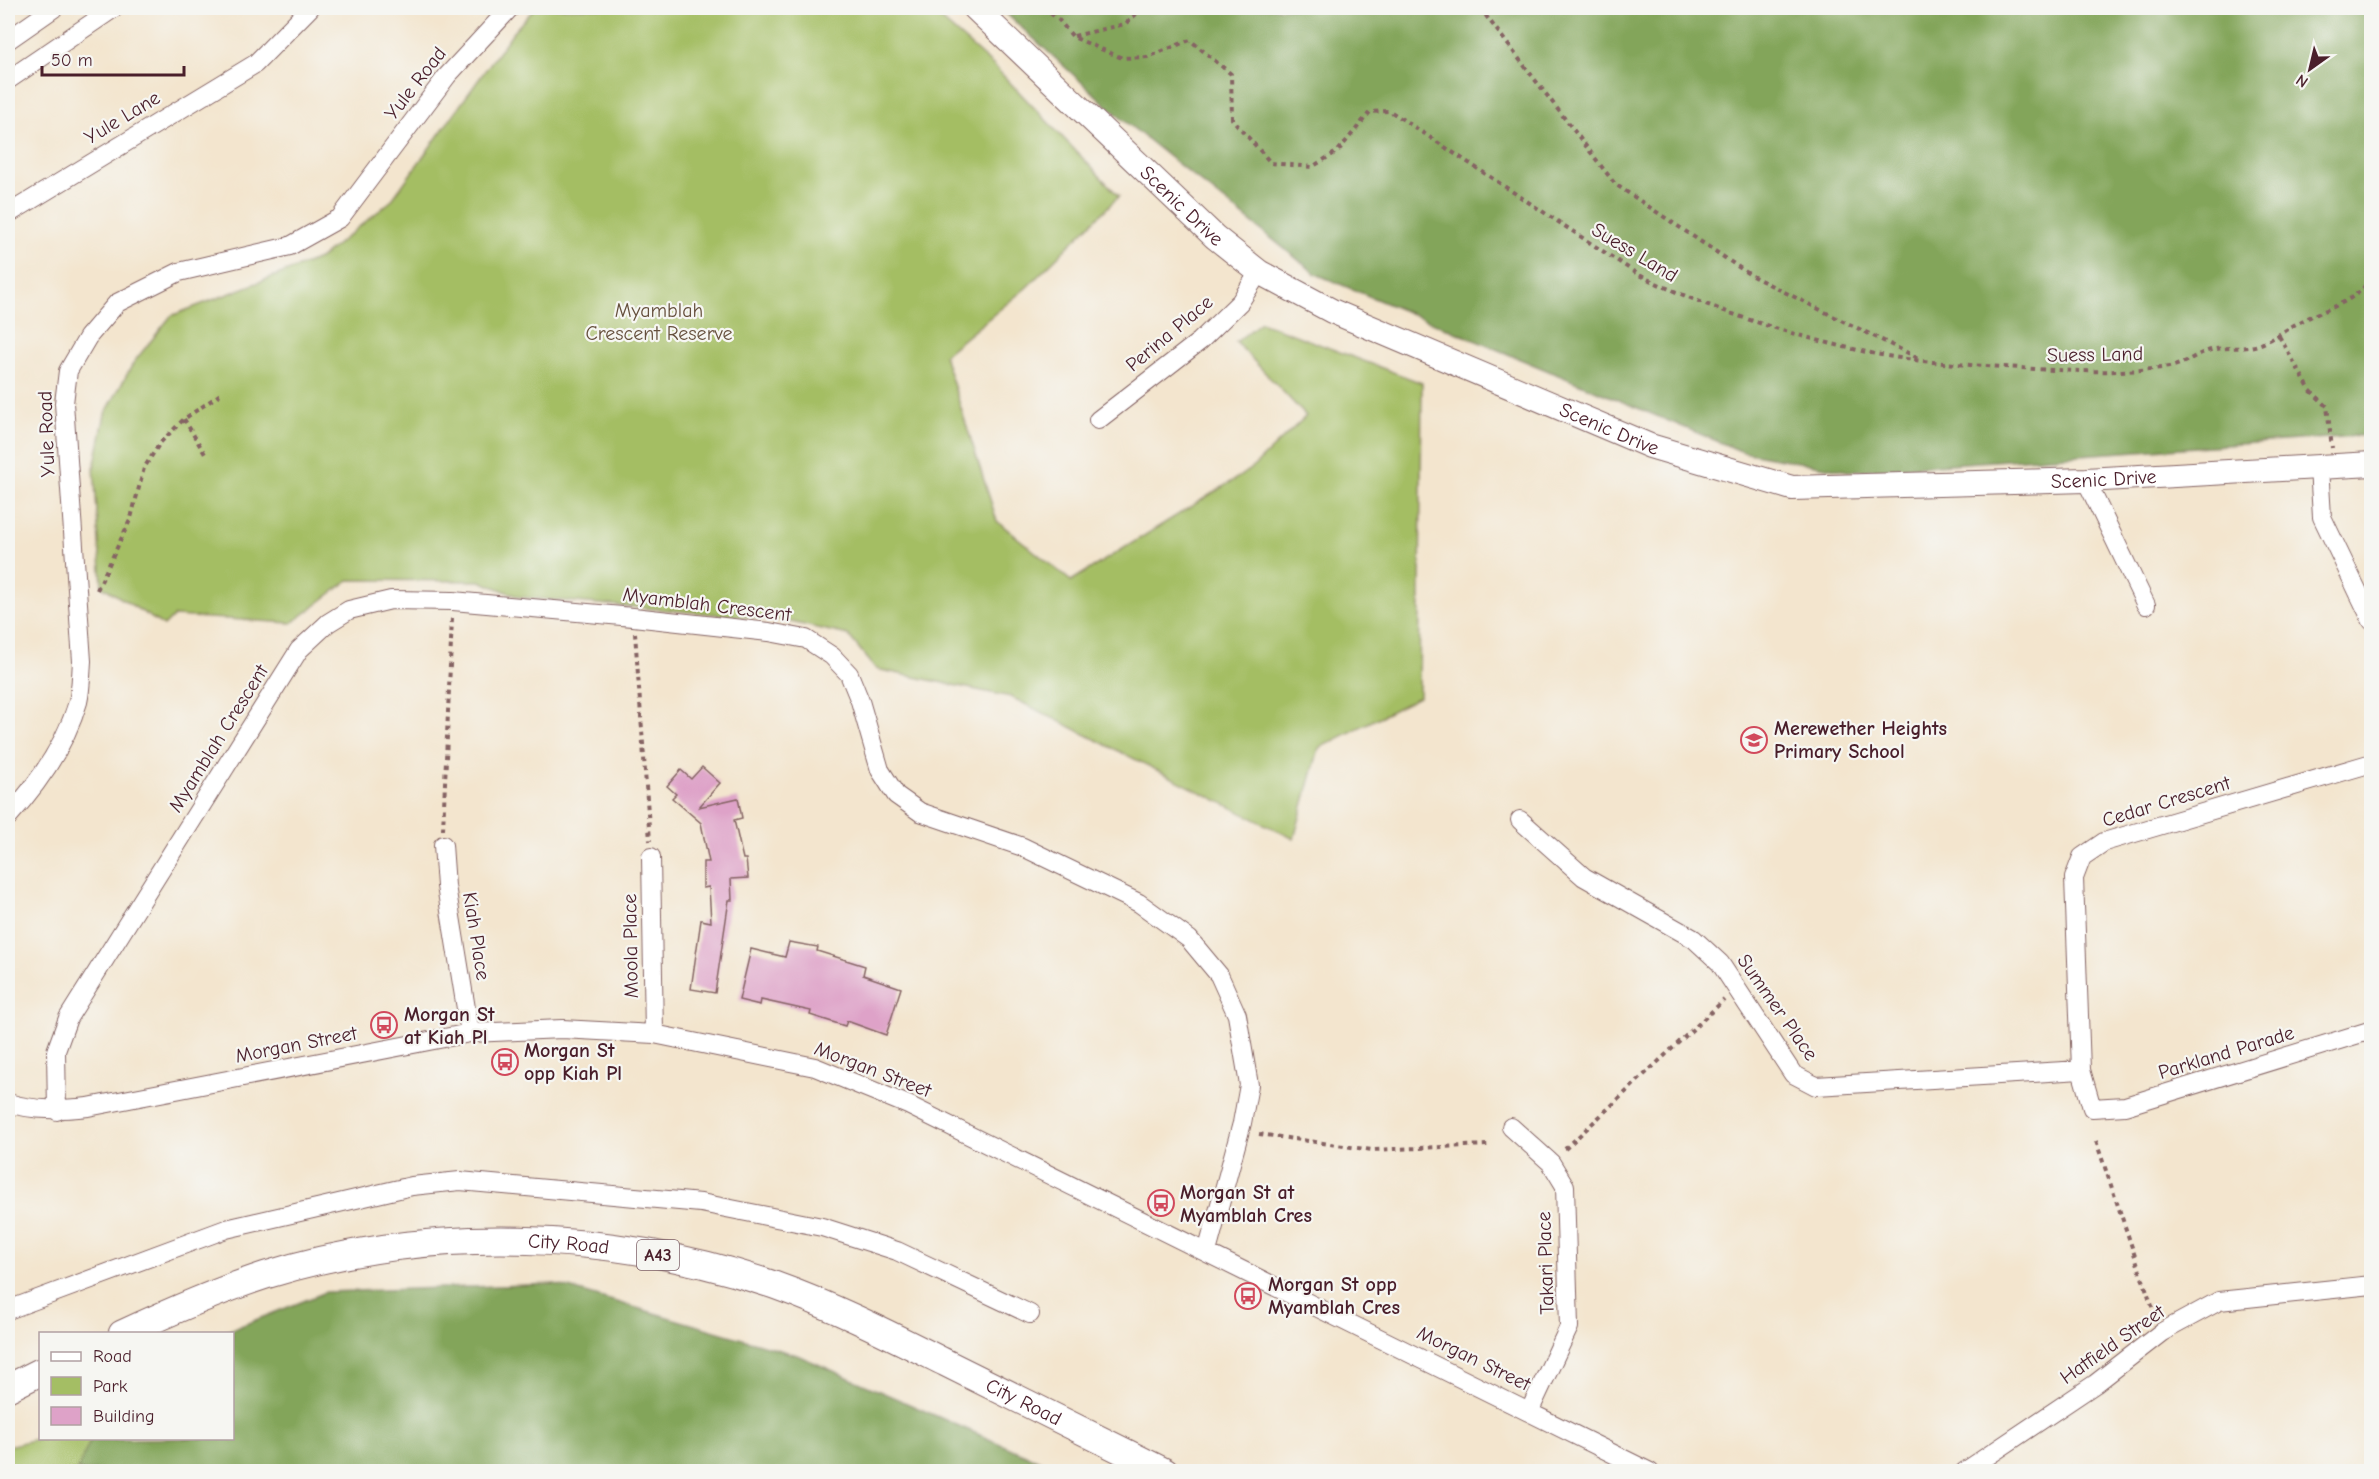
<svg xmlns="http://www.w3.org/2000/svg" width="2379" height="1479" font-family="'Comic Neue',sans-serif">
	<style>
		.green { fill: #a4be64; stroke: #776e48; stroke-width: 1.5 }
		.forest { fill: #83a55a; stroke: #666242; stroke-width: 1.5 }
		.building { fill: #dea2c8 }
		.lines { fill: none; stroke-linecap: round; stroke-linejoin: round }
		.minor-casing { stroke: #856464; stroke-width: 20 }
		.major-casing { stroke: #856464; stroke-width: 26 }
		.highway-casing { stroke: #856464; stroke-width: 29 }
		.path { stroke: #856464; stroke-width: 4; stroke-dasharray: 4.5 4.5; stroke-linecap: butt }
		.minor { stroke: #fff; stroke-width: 18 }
		.major { stroke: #fff; stroke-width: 24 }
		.highway { stroke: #fff; stroke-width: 27 }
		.labels { text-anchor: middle; stroke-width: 4.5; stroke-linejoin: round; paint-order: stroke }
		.shield { fill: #f6f6f2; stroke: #7e6067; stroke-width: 1.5 }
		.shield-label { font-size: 18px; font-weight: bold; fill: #4a1f2b }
		.street-label { font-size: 20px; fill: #4a1f2b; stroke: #f6f6f2 }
		.park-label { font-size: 20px; fill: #654f3c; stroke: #f6f6f2 }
		.poi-label { font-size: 20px; font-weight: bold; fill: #4a1f2b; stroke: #f6f6f2; text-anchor: start }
	</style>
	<rect width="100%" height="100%" fill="#f6f6f2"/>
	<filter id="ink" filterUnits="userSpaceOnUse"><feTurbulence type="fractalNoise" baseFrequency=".0167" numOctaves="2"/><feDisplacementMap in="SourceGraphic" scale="12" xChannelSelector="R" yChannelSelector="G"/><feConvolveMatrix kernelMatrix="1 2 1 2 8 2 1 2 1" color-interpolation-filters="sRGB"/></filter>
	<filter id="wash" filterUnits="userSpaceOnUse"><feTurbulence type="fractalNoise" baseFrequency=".008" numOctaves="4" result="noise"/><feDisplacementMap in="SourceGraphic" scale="24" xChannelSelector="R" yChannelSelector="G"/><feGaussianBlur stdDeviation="1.35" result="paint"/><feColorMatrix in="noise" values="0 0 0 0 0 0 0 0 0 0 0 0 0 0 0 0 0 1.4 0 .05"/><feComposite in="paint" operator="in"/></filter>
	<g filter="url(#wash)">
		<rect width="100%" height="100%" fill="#f3e5ce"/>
		<path class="green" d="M 535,8 L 928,8 L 994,66 L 1119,196 L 1026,288 L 944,355 L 997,521 L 1071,581 L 1250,470 L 1306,416 L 1236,342 L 1261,322 L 1422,383 L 1419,697 L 1319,748 L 1294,839 L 1011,697 L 876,669 L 848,635 L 782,620 L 519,597 L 480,581 L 349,580 L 292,623 L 174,616 L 164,626 L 102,586 L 94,468 L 105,414 L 134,362 L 171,316 L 319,259 L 391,201 L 513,32 Z
			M 40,1438 L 140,1439 L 146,1472 L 8,1472 L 8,1446 Z"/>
		<path class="forest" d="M 1000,8 L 2371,8 L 2371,435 L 1848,471 L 1743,452 L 1316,274 L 1123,120 Z
			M 555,1284 L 797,1355 L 1062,1471 L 77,1471 L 91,1439 L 232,1438 L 232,1334 L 223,1333 L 326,1292 Z"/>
		<g id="blocks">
			<path class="building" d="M 702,767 L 720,783 L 699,807 L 738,798 L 742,818 L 734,820 L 743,859 L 746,859 L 748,878 L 731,879 L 732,900 L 729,900 L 715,993 L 691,989 L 701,920 L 711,922 L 709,887 L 703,888 L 703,862 L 709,862 L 701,823 L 672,798 L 676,794 L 667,786 L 681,770 L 691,779 Z
				M 789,942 L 818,947 L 817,951 L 865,966 L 863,975 L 901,988 L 886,1035 L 847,1021 L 845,1026 L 810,1015 L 811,1011 L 761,1000 L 760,1005 L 739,1000 L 751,949 L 785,957 Z"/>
		</g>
	</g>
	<g filter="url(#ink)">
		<use href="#blocks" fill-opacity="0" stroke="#856464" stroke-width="1.5"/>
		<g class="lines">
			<defs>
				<path id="minor" d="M 8,40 L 54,8
					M 8,80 L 114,8
					M 8,214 L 255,64 L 310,8
					M 1098,420 L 1200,341 L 1240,302 L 1259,272
					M 2319,467 L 2322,517 L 2372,621
					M 2086,480 L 2146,605
					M 2372,763 L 2104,842 L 2082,857 L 2074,878 L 2081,1070 L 2092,1108 L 2125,1106 L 2372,1030
					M 8,817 C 38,784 65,746 78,702 C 81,690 81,674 82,661 L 64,403 L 68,371 L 88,337 L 117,303 L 179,272 L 290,246 L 340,218 L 447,76 L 510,8
					M 1520,820 L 1584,877 L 1694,939 L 1720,963 L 1793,1074 L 1816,1086 L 2081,1070
					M 443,845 L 446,886 L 470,1033
					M 651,857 L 654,1034
					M 8,1103 C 35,1111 60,1110 88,1107 L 470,1033 L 562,1029 L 654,1034 L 815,1067 L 908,1105 L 1650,1472
					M 57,1111 L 56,1051 L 68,1018 L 299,650 L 328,623 L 349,610 L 391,600 L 453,601 L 633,617 L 769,632 L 806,639 L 832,656 L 849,674 L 860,701 L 880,770 L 896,795 L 920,812 L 1023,847 L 1139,903 L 1189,939 L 1219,975 L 1237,1015 L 1249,1085 L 1242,1123 L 1207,1252
					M 1511,1127 L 1551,1163 L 1565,1186 L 1569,1327 L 1530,1410
					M 8,1310 L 226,1229 L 412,1186 L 460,1181 L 701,1203 L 822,1227 L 897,1251 L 1030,1314
					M 1964,1472 L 2095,1384 L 2162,1332 L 2219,1301 L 2372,1285"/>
				<g id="major">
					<path id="s1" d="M 975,8 L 1215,237 L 1259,272 L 1332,311 L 1650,446 L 1792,488 L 2086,480 L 2372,464"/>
				</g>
				<g id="highway">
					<path id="s2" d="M 122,1334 C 169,1312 217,1291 266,1275 C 430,1224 612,1230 774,1285 C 833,1306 890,1335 946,1363 C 1019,1399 1092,1435 1165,1472"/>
					<path d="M 8,1388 L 40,1372"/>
				</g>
			</defs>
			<use href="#minor" class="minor-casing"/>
			<use href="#major" class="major-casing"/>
			<use href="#highway" class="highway-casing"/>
			<path class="path" d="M 1043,8 L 1058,19 L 1073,37 L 1122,58 L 1148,57 L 1190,40 L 1231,74 L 1232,119 L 1271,163 L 1312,167 L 1338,151 L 1370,112 L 1390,111 L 1639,275 C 1711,310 1792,336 1871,353 C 1920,363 1970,365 2020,368 C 2069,371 2120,374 2169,367 C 2184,365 2197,353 2211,350 C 2227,346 2246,350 2261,344 C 2275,338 2286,329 2300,322 C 2325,308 2355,304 2372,277
				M 1480,8 L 1615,184 L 1752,276 L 1920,359
				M 1074,36 L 1125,24 L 1143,8
				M 2279,336 L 2310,390 L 2327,406 L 2332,448
				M 184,419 L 205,454
				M 97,590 L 131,518 L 144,468 L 160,443 L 184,419 L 222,393
				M 635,633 L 650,841
				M 443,830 L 452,618
				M 1259,1134 L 1372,1150 L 1488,1145
				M 2096,1141 L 2156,1318
				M 1565,1149 L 1724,1000"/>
			<use href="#minor" class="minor"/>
			<use href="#major" class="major"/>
			<use href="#highway" class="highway"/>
		</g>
	</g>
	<defs>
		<symbol id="school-ring" viewBox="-11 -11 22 22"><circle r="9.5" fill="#f6f6f2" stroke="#d1495b" stroke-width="1.5"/><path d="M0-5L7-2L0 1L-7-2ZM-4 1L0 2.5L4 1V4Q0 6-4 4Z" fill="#d1495b"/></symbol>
		<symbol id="bus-ring" viewBox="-11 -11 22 22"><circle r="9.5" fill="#f6f6f2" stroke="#d1495b" stroke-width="1.5"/><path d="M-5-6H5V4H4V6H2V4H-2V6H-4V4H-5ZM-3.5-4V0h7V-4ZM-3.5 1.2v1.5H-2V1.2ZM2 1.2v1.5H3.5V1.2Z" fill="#d1495b"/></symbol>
	</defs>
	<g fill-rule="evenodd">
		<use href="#school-ring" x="1739" y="725" width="30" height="30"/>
		<use href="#bus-ring" x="369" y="1010" width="30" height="30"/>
		<use href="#bus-ring" x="490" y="1047" width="30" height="30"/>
		<use href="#bus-ring" x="1146" y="1188" width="30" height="30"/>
		<use href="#bus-ring" x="1233" y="1281" width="30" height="30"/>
	</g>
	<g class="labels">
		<rect class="shield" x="637" y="1240" width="42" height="30" rx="4.5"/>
		<g class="shield-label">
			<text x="658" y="1261">A43</text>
		</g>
		<g class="street-label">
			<text transform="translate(415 83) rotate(-52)" y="7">Yule Road</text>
			<text transform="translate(122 117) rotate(-31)" y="7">Yule Lane</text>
			<text dy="7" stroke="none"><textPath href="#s1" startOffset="286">Scenic Drive</textPath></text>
			<text transform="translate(1635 252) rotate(31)" y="7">Suess Land</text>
			<text transform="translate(1169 333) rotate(-40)" y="7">Perina Place</text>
			<text transform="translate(2095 354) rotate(-1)" y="7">Suess Land</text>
			<text dy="7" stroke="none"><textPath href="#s1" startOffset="772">Scenic Drive</textPath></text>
			<text transform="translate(46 434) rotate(-92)" y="7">Yule Road</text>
			<text dy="7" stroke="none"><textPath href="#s1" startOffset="1276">Scenic Drive</textPath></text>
			<text transform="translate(707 604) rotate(7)" y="7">Myamblah Crescent</text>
			<text transform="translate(218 738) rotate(-58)" y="7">Myamblah Crescent</text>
			<text transform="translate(2166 801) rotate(-17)" y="7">Cedar Crescent</text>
			<text transform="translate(477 936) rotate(81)" y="7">Kiah Place</text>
			<text transform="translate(630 946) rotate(-91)" y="7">Moola Place</text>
			<text transform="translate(1778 1007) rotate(55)" y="7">Summer Place</text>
			<text transform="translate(296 1044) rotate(-11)" y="7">Morgan Street</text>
			<text transform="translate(2226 1052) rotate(-17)" y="7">Parkland Parade</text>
			<text transform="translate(873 1069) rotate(21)" y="7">Morgan Street</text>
			<text dy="7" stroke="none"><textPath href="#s2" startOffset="462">City Road</textPath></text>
			<text transform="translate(1545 1263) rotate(-92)" y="7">Takari Place</text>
			<text transform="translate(2112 1344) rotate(-35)" y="7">Hatfield Street</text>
			<text transform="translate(1474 1358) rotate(26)" y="7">Morgan Street</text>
			<text dy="7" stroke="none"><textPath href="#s2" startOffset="948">City Road</textPath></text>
		</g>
		<g class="park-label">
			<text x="659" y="317">Myamblah<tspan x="659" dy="23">Crescent Reserve</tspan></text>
		</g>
		<g class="poi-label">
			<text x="1774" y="735">Merewether Heights<tspan x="1774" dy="23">Primary School</tspan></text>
			<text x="404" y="1021">Morgan St<tspan x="404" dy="23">at Kiah Pl</tspan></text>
			<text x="524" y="1057">Morgan St<tspan x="524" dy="23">opp Kiah Pl</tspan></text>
			<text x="1180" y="1199">Morgan St at<tspan x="1180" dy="23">Myamblah Cres</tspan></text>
			<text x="1268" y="1291">Morgan St opp<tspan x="1268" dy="23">Myamblah Cres</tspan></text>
		</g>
	</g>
	<rect width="2379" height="1479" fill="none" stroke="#f6f6f2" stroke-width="30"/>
	<rect x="39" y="1332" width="195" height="108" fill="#f6f6f2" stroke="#b1a0a2" stroke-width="1.5"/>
	<rect x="51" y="1352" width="30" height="9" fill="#ffffff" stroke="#b1a0a2" stroke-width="1.5"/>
	<text x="93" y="1362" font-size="18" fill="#4a1f2b">Road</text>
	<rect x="51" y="1377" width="30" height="18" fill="#a4be64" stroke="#b1a0a2" stroke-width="1.5"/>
	<text x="93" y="1392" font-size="18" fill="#4a1f2b">Park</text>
	<rect x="51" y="1407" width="30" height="18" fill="#dea2c8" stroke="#b1a0a2" stroke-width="1.5"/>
	<text x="93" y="1422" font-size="18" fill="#4a1f2b">Building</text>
	<g transform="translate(2310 69) rotate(214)" stroke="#f6f6f2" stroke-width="4.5" paint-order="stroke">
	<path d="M0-4.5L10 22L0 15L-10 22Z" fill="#4a1f2b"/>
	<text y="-9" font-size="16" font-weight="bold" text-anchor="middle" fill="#4a1f2b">N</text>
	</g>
	<path d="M42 66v9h142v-9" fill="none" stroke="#4a1f2b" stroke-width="3"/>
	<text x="51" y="66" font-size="18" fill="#4a1f2b" stroke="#f6f6f2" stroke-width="4.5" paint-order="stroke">50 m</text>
</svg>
